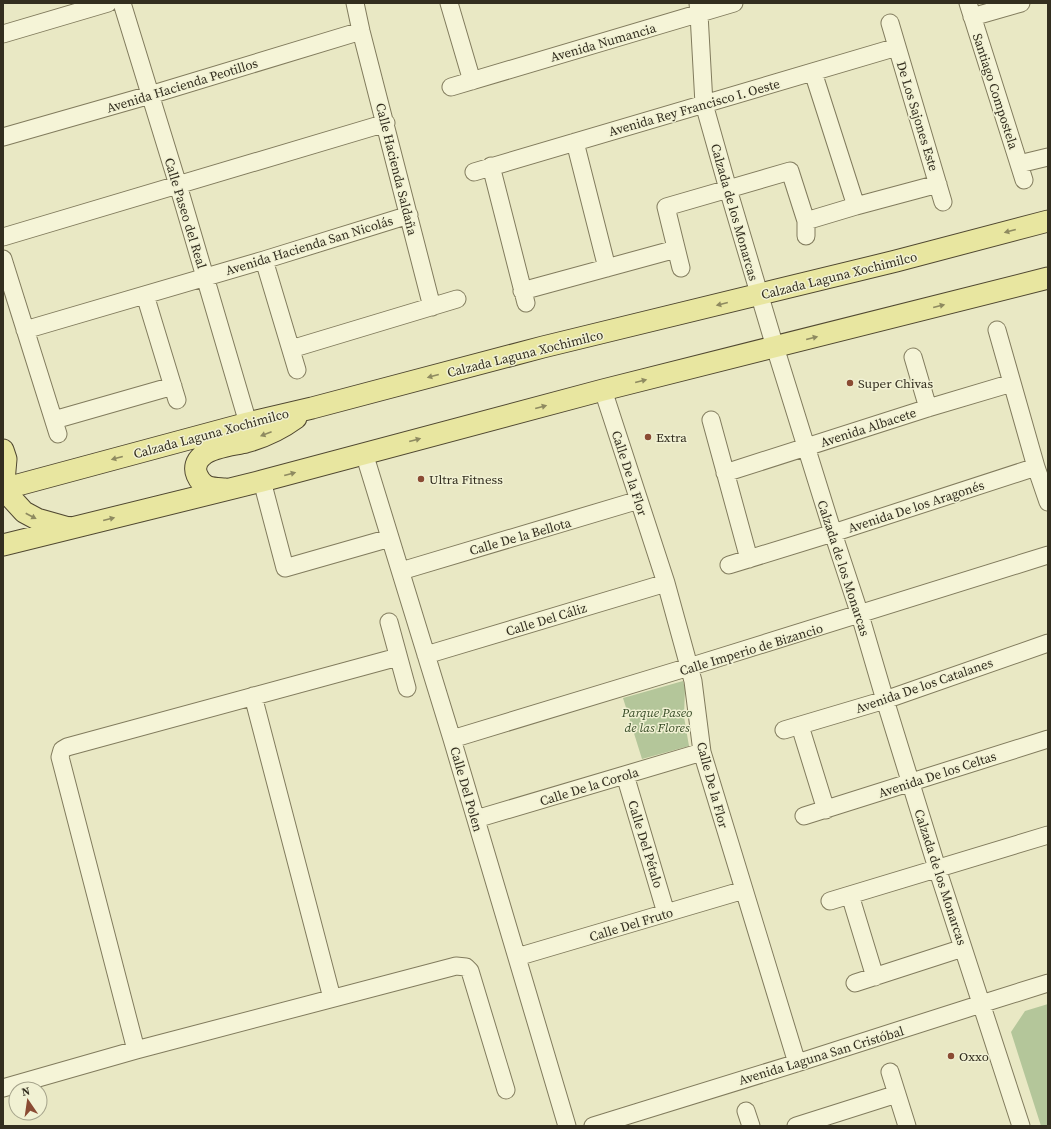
<svg xmlns="http://www.w3.org/2000/svg" width="1051" height="1129" font-family="'Source Serif 4',serif">
	<style>
		.green { fill: #b4c69a }
		.lines { fill: none; stroke-linecap: round; stroke-linejoin: round }
		.minor-casing { stroke: #817b5d; stroke-width: 19 }
		.major-casing { stroke: #504831; stroke-width: 23 }
		.minor { stroke: #f5f4d7; stroke-width: 17 }
		.major { stroke: #e8e6a0; stroke-width: 21 }
		.oneway { fill: #8e8a60 }
		.poi-dot { fill: #8a4b33; stroke: #f1f1d3; stroke-width: 1.5 }
		.labels { text-anchor: middle; stroke-width: 3; stroke-linejoin: round; paint-order: stroke }
		.street-label { font-size: 13px; fill: #332e1f; stroke: #f1f1d3 }
		.poi-label { font-size: 13px; fill: #332e1f; stroke: #f1f1d3; text-anchor: start }
		.park-label { font-size: 13px; font-style: italic; fill: #394d28; stroke: #f1f1d3 }
	</style>
	<rect width="100%" height="100%" fill="#e9e8c4"/>
	<path class="green" d="M 683,681 L 685,688 L 684,717 L 689,746 L 642,759 L 623,698 Z
		M 1048,1004 L 1048,1126 L 1041,1126 L 1011,1032 L 1025,1011 Z"/>
	<g class="lines">
		<defs>
			<path id="minor" d="M 122,3 L 178,185 L 248,423
				M 355,3 L 361,31 L 432,307
				M 449,3 L 472,81
				M 698,3 L 699,14 L 704,104 L 728,189 L 775,347 L 833,533 L 860,615 L 885,700 L 937,868 L 1021,1126
				M 968,3 L 1024,180
				M 972,17 L 1021,3
				M 890,23 L 943,202
				M 3,34 L 108,3
				M 813,72 L 856,206
				M 451,87 L 734,3
				M 3,137 L 150,95 L 361,31
				M 575,142 L 607,268
				M 1019,164 L 1048,157
				M 491,166 L 526,303
				M 474,172 L 897,47
				M 806,221 L 856,206 L 938,184
				M 3,237 L 386,123
				M 3,259 L 58,434
				M 264,260 L 297,370
				M 681,268 L 666,207 L 790,171 L 806,221 L 806,236
				M 522,291 L 676,249
				M 145,295 L 177,400
				M 25,330 L 264,260 L 409,215
				M 997,330 L 1036,467 L 1048,502
				M 291,349 L 457,299
				M 913,357 L 928,408
				M 603,390 L 666,583 L 693,681 L 702,752 L 797,1063
				M 54,420 L 173,386
				M 711,420 L 749,559
				M 364,453 L 452,739 L 567,1126
				M 725,473 L 928,408 L 1012,383
				M 262,481 L 285,568 L 390,538
				M 729,565 L 833,533 L 1036,467
				M 401,571 L 639,500
				M 389,622 L 407,688
				M 426,655 L 666,583
				M 253,696 L 332,998
				M 800,726 L 826,810
				M 784,730 L 885,700 L 1048,643
				M 452,739 L 689,667 L 1048,555
				M 625,775 L 666,913
				M 804,816 L 1048,739
				M 476,819 L 702,752
				M 850,895 L 875,977
				M 830,901 L 1048,835
				M 517,957 L 744,890
				M 855,983 L 963,948
				M 136,1050 L 60,757 L 62,750 L 67,747 L 398,657
				M 890,1072 L 907,1126
				M 3,1088 L 136,1050 L 456,966 L 466,967 L 470,971 L 506,1090
				M 746,1111 L 751,1126
				M 593,1126 L 797,1063 L 981,1004 L 1048,983
				M 796,1126 L 897,1094"/>
			<path id="major" d="M 3,450 L 6,459 L 3,493
				M 3,489 L 248,423 L 312,408 L 543,347 L 896,261 L 1048,221
				M 3,489 L 24,512 L 37,519 L 69,528
				M 225,489 C 212,488 203,489 197,475 C 194,468 196,461 202,456 C 211,447 233,445 246,442 C 264,437 281,429 296,418
				M 3,545 L 262,481 L 603,390 L 1048,278"/>
		</defs>
		<use href="#minor" class="minor-casing"/>
		<use href="#major" class="major-casing"/>
		<use href="#minor" class="minor"/>
		<use href="#major" class="major"/>
	</g>
	<defs><path id="oneway-solid" d="M-6-.8H1V-3.2L6.5 0L1 3.2V.8H-6Z"/></defs>
	<g class="oneway">
		<use href="#oneway-solid" transform="translate(1010 231) rotate(165)"/>
		<use href="#oneway-solid" transform="translate(722 304) rotate(166)"/>
		<use href="#oneway-solid" transform="translate(939 306) rotate(-14)"/>
		<use href="#oneway-solid" transform="translate(812 338) rotate(-14)"/>
		<use href="#oneway-solid" transform="translate(433 376) rotate(165)"/>
		<use href="#oneway-solid" transform="translate(641 381) rotate(-14)"/>
		<use href="#oneway-solid" transform="translate(541 407) rotate(-15)"/>
		<use href="#oneway-solid" transform="translate(266 434) rotate(159)"/>
		<use href="#oneway-solid" transform="translate(415 440) rotate(-15)"/>
		<use href="#oneway-solid" transform="translate(117 458) rotate(165)"/>
		<use href="#oneway-solid" transform="translate(290 474) rotate(-15)"/>
		<use href="#oneway-solid" transform="translate(31 516) rotate(28)"/>
		<use href="#oneway-solid" transform="translate(109 519) rotate(-14)"/>
	</g>
	<g class="poi-dot">
		<circle cx="850" cy="383" r="4"/>
		<circle cx="648" cy="437" r="4"/>
		<circle cx="421" cy="479" r="4"/>
		<circle cx="951" cy="1056" r="4"/>
	</g>
	<g class="labels">
		<g class="street-label">
			<text transform="translate(603 42) rotate(-16)" y="5">Avenida Numancia</text>
			<text transform="translate(182 85) rotate(-17)" y="5">Avenida Hacienda Peotillos</text>
			<text transform="translate(996 91) rotate(72)" y="5">Santiago Compostela</text>
			<text transform="translate(694 107) rotate(-16)" y="5">Avenida Rey Francisco I. Oeste</text>
			<text transform="translate(918 116) rotate(73)" y="5">De Los Sajones Este</text>
			<text transform="translate(397 169) rotate(76)" y="5">Calle Hacienda Saldaña</text>
			<text transform="translate(735 212) rotate(74)" y="5">Calzada de los Monarcas</text>
			<text transform="translate(186 213) rotate(73)" y="5">Calle Paseo del Real</text>
			<text transform="translate(309 245) rotate(-17)" y="5">Avenida Hacienda San Nicolás</text>
			<text transform="translate(839 275) rotate(-14)" y="5">Calzada Laguna Xochimilco</text>
			<text transform="translate(525 353) rotate(-14)" y="5">Calzada Laguna Xochimilco</text>
			<text transform="translate(868 427) rotate(-18)" y="5">Avenida Albacete</text>
			<text transform="translate(211 433) rotate(-15)" y="5">Calzada Laguna Xochimilco</text>
			<text transform="translate(630 473) rotate(72)" y="5">Calle De la Flor</text>
			<text transform="translate(916 506) rotate(-18)" y="5">Avenida De los Aragonés</text>
			<text transform="translate(520 536) rotate(-16)" y="5">Calle De la Bellota</text>
			<text transform="translate(844 568) rotate(72)" y="5">Calzada de los Monarcas</text>
			<text transform="translate(546 619) rotate(-17)" y="5">Calle Del Cáliz</text>
			<text transform="translate(751 649) rotate(-17)" y="5">Calle Imperio de Bizancio</text>
			<text transform="translate(924 685) rotate(-19)" y="5">Avenida De los Catalanes</text>
			<text transform="translate(937 774) rotate(-18)" y="5">Avenida De los Celtas</text>
			<text transform="translate(713 785) rotate(75)" y="5">Calle De la Flor</text>
			<text transform="translate(589 786) rotate(-17)" y="5">Calle De la Corola</text>
			<text transform="translate(467 789) rotate(74)" y="5">Calle Del Polen</text>
			<text transform="translate(646 844) rotate(73)" y="5">Calle Del Pétalo</text>
			<text transform="translate(941 877) rotate(72)" y="5">Calzada de los Monarcas</text>
			<text transform="translate(631 924) rotate(-17)" y="5">Calle Del Fruto</text>
			<text transform="translate(821 1055) rotate(-17)" y="5">Avenida Laguna San Cristóbal</text>
		</g>
		<g class="poi-label">
			<text x="858" y="388">Super Chivas</text>
			<text x="656" y="442">Extra</text>
			<text x="429" y="484">Ultra Fitness</text>
			<text x="959" y="1061">Oxxo</text>
		</g>
		<g class="park-label">
			<text x="657" y="717">Parque Paseo<tspan x="657" dy="15">de las Flores</tspan></text>
		</g>
	</g>
	<rect width="1051" height="1129" fill="none" stroke="#332e1f" stroke-width="8"/>
	<g transform="translate(28 1101) rotate(347)"><circle r="19" fill="#f1f1d3" stroke="#a5a38b"/>
	<path d="M0-3L7 15L0 10L-7 15Z" fill="#8a4b33"/>
	<text y="-6" font-size="11" font-weight="bold" text-anchor="middle" fill="#332e1f">N</text>
	</g>
</svg>
